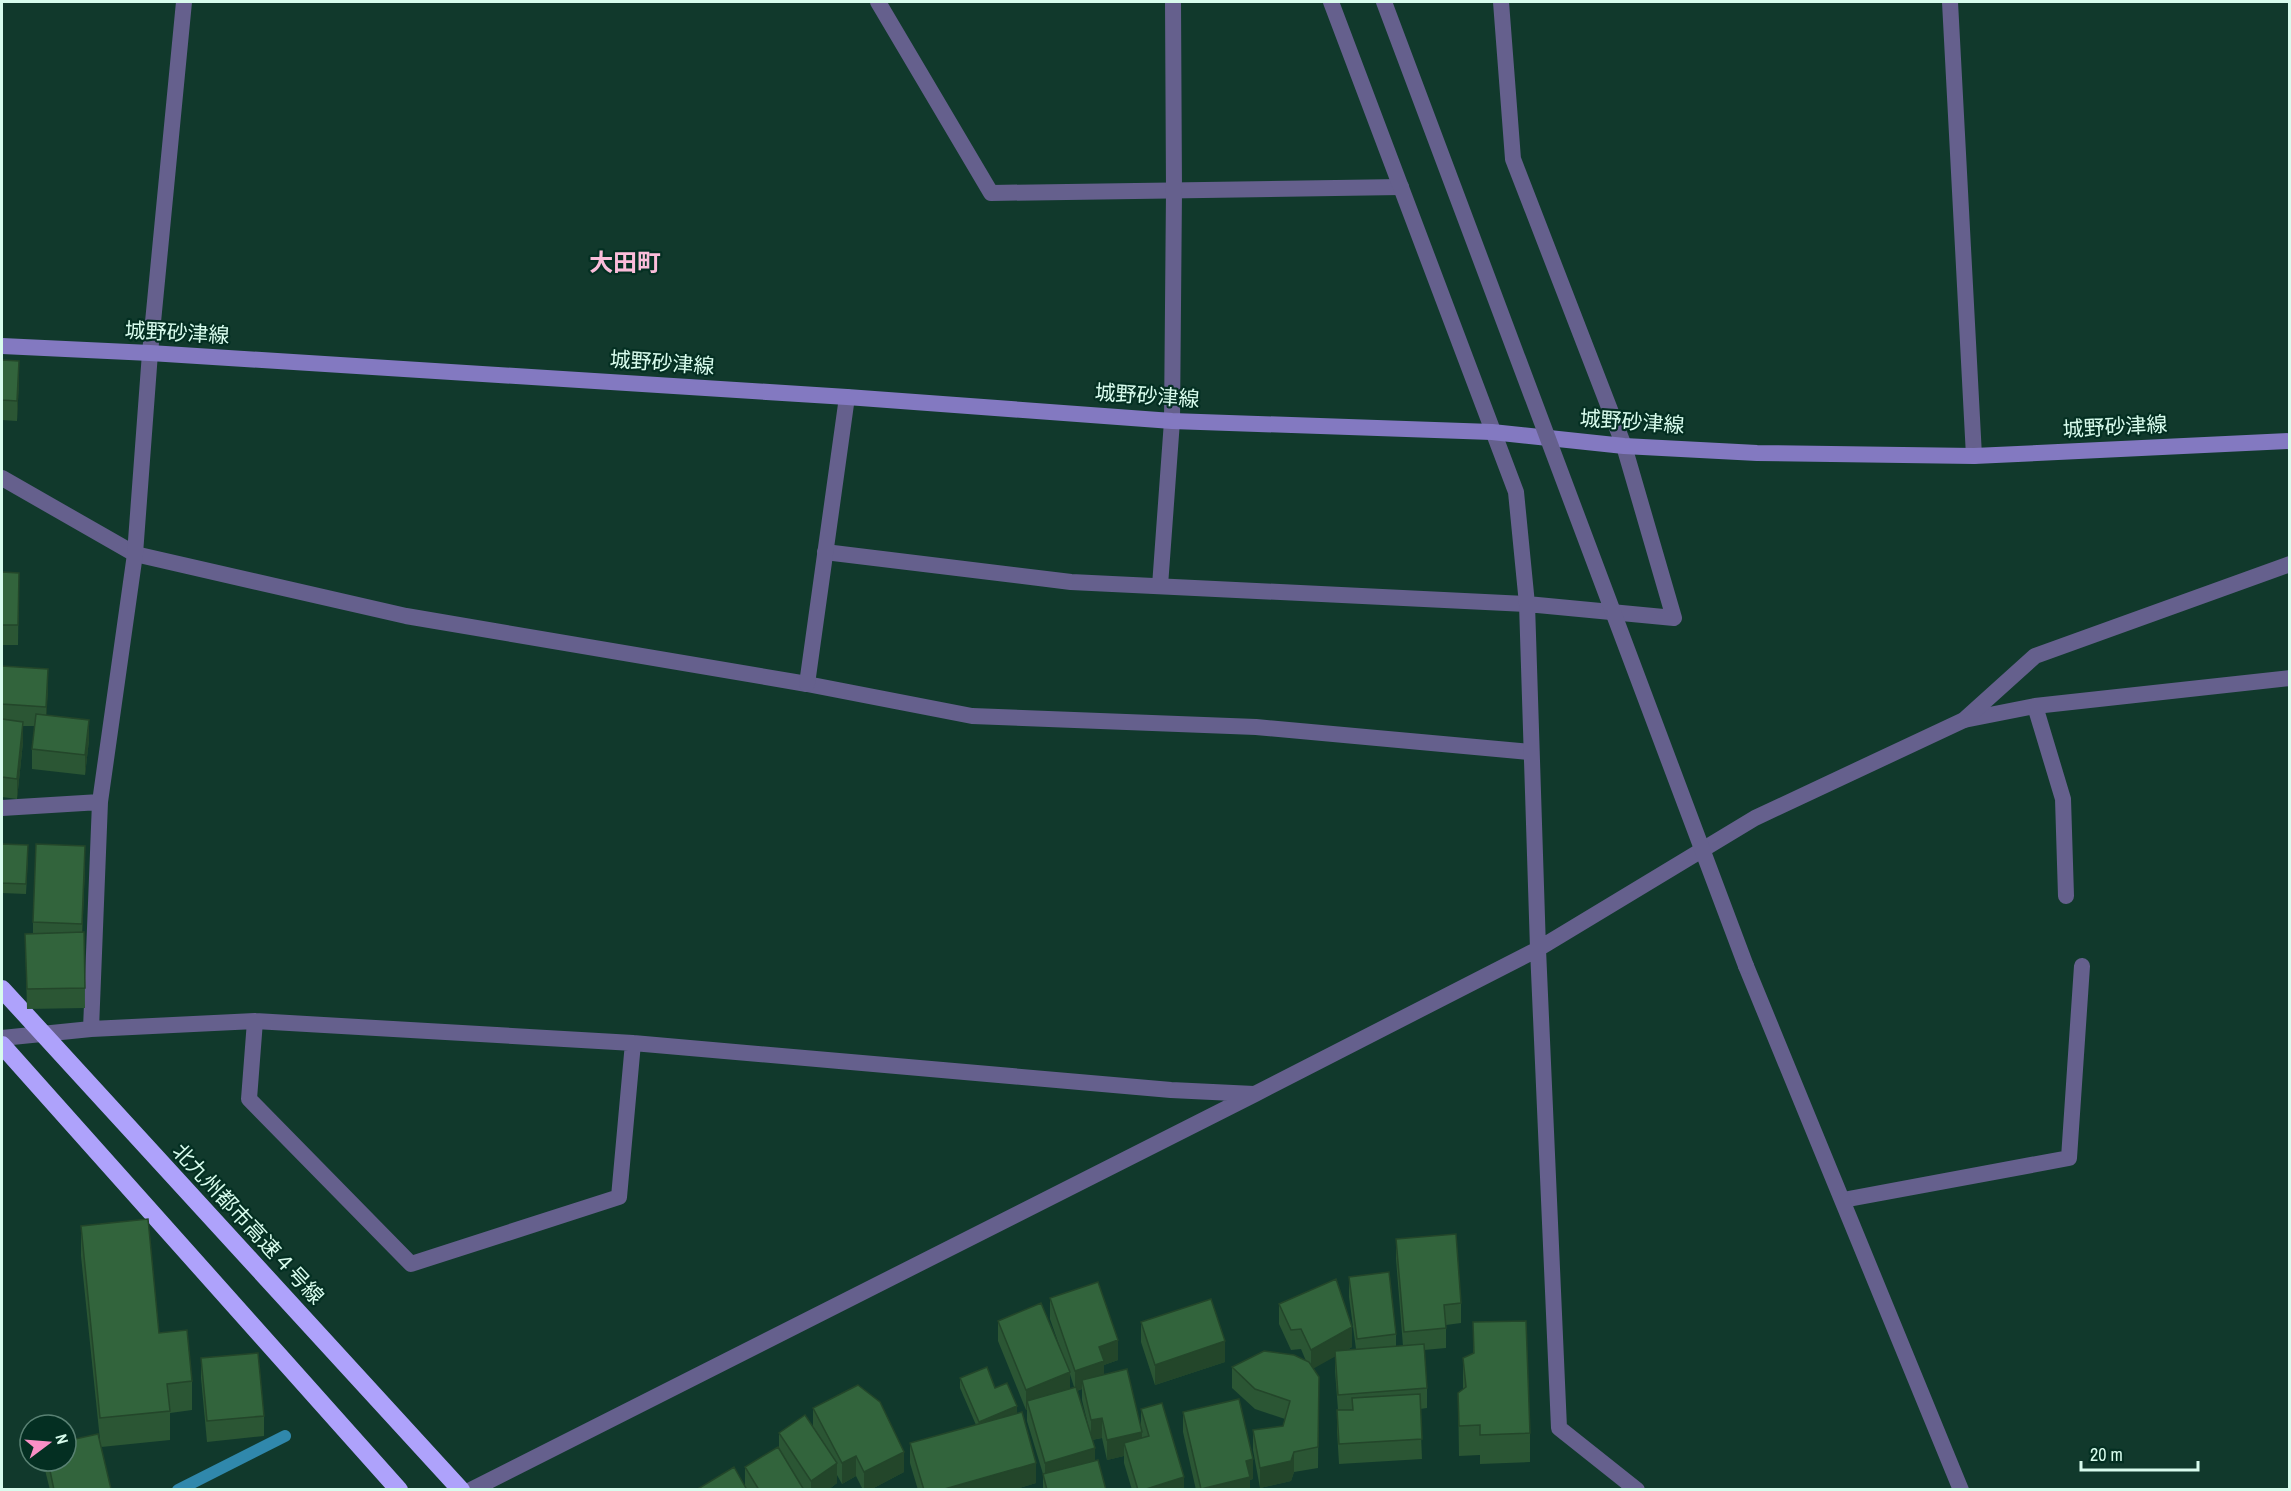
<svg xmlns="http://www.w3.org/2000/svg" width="2291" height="1491" font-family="'Archivo Narrow','Noto Sans JP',sans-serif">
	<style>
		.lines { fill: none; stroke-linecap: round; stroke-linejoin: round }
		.stream { stroke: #3088ac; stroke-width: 12 }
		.service { stroke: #65608d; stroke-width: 16 }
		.minor { stroke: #65608d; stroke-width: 16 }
		.tertiary { stroke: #65608d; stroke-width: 16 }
		.secondary { stroke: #8379c1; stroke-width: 16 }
		.motorway { stroke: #aea2fb; stroke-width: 18 }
		.tertiary-bridge { stroke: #65608d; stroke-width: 16 }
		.motorway-bridge { stroke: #aea2fb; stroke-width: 18 }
		.wall { fill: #2b5634; fill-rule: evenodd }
		.shaded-wall { fill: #23462a }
		.building { fill: #32643c; stroke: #23462a; stroke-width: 1.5 }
		.labels { text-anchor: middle; stroke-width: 4.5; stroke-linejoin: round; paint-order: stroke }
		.street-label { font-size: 21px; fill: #d8fced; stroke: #042f22 }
		.quarter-label { font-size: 24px; font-weight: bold; fill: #fbbdda; stroke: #042f22 }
	</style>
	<rect width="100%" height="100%" fill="#11392c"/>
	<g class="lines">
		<path class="stream" d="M 178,1490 L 285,1436"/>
		<path class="service" d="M 878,2 L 991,193 L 1401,187
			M 2,478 L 135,554 L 406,616 L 807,684 L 972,716 L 1256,727 L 1530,752
			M 825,552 L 1071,582 L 1527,604
			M 1160,586 L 1172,421
			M 2035,706 L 2063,799 L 2066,896
			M 1964,720 L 2035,706 L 2290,678
			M 1843,1200 L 2069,1158 L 2082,966"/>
		<path class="minor" d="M 1331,2 L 1516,492 L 1527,604 L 1538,949 L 1559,1428 L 1637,1490
			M 1501,2 L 1513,159 L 1624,446 L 1674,618 L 1527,604
			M 1950,2 L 1974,456
			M 1172,421 L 1174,191 L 1173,2
			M 807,684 L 847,397
			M 2,808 L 100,802
			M 255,1021 L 249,1099 L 411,1264 L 619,1197 L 633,1043
			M 91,1029 L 100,802 L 135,554 L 150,353 L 184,2
			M 2,1038 L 91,1029 L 255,1021 L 633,1043 L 1171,1090 L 1254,1094
			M 471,1490 L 1255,1094 L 1538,949 L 1755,818 L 1964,720 L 2035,656 L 2290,564"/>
		<path class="tertiary" d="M 1746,966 L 1961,1490"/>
		<path class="secondary" d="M 2,346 L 150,353 L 847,397 L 1172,421 L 1492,432 L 1624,446 L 1757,453 L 1974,456 L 2290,441"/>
		<path class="motorway" d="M 2,1045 L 399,1490"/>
		<path class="tertiary-bridge" d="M 1384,2 L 1746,966"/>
		<path class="motorway-bridge" d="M 2,989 L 461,1490"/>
	</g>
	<path class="wall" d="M 2,360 L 19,381 L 17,421 L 2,420 Z
		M 2,572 L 19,573 L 18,645 L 2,645 Z
		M 2,666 L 48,689 L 46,715 L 89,740 L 85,775 L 32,769 L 32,749 L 35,726 L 23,726 L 23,742 L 17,799 L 2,797 Z
		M 2,844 L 28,855 L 26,894 L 2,893 Z
		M 85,867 L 82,932 L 84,932 L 85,1008 L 27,1009 L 25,934 L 33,933 L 33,922 Z
		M 81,1226 L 159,1333 L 192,1381 L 192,1410 L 170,1413 L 170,1440 L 101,1447 L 111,1490 L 50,1490 L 44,1466 L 44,1461 L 66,1461 L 100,1440 L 81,1256 Z
		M 1396,1239 L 1461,1303 L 1461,1323 L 1446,1325 L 1446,1348 L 1424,1350 L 1427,1388 L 1427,1408 L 1420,1409 L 1422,1459 L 1339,1464 L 1337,1430 L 1338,1410 L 1335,1371 L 1335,1356 L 1313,1368 L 1319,1377 L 1318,1468 L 1294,1472 L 1291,1481 L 1260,1488 L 1253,1450 L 1253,1430 L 1283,1426 L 1285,1419 L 1255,1409 L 1232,1388 L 1232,1367 L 1306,1361 L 1301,1349 L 1291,1350 L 1279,1324 L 1279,1304 L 1352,1347 L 1347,1350 L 1356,1349 L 1349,1297 L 1349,1277 L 1396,1334 L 1396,1346 L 1403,1346 L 1396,1259 Z
		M 1050,1298 L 1118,1360 L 1104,1365 L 1104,1375 L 1141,1427 L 1141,1409 L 1184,1490 L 1132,1490 L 1124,1463 L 1124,1456 L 1107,1460 L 1102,1438 L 1092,1440 L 1095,1461 L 1106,1490 L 1043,1490 L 1043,1474 L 1027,1421 L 1027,1410 L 1026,1410 L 998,1341 L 998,1321 L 1065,1362 L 1050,1319 ZM 1070,1374 L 1074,1387 L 1070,1389 ZM 1082,1389 L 1082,1400 L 1089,1429 L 1077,1391 Z
		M 1141,1322 L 1225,1362 L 1155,1385 L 1141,1342 Z
		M 1473,1322 L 1530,1433 L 1530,1462 L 1480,1464 L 1480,1455 L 1459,1456 L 1458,1393 L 1463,1389 L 1463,1358 L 1473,1354 Z
		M 201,1358 L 264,1416 L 264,1436 L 207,1442 L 201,1378 Z
		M 960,1378 L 995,1388 L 1017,1413 L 1036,1483 L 1013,1490 L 918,1490 L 910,1463 L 910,1443 L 976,1425 L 960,1388 Z
		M 813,1408 L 904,1472 L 870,1490 L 863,1490 L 856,1476 L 842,1484 L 837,1475 L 837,1483 L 828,1490 L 696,1490 L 745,1486 L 745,1467 L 779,1447 L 779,1433 L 813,1428 Z
		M 1183,1412 L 1253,1479 L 1250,1480 L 1250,1490 L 1196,1490 L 1183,1432 Z"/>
	<path class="shaded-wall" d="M 19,361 L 19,381 L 17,421 L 17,401 Z
		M 48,669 L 48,689 L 46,727 L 46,707 Z
		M 89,720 L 89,740 L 85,775 L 85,755 Z
		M 23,722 L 23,742 L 17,799 L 17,779 Z
		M 85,846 L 85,867 L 82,944 L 82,924 Z
		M 1352,1327 L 1352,1347 L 1311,1370 L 1311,1350 Z
		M 1118,1340 L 1118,1360 L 1104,1365 L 1104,1381 L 1082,1380 L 1082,1389 L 1075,1391 L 1075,1371 L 1099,1347 Z
		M 1225,1341 L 1225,1362 L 1155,1385 L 1155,1365 Z
		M 1070,1372 L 1070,1392 L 1027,1401 L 1027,1410 L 1026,1410 L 1026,1390 Z
		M 1017,1406 L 1017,1416 L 979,1432 L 979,1422 Z
		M 1102,1418 L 1102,1438 L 1091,1440 L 1091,1420 Z
		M 1142,1432 L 1142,1452 L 1124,1443 L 1124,1456 L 1107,1460 L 1107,1440 Z
		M 1095,1448 L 1095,1468 L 1045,1483 L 1045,1463 Z
		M 904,1452 L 904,1472 L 870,1490 L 864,1490 L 864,1472 Z
		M 1294,1452 L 1294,1472 L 1291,1481 L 1260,1488 L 1260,1468 Z
		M 856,1456 L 856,1476 L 842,1484 L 842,1463 Z
		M 1253,1459 L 1253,1479 L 1250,1480 L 1250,1490 L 1201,1490 L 1246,1461 Z
		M 837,1463 L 837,1483 L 828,1490 L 811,1490 L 811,1481 Z
		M 1036,1463 L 1036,1483 L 1013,1490 L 941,1490 Z
		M 1184,1477 L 1184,1490 L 1143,1490 Z"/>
	<path class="building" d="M 2,360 L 19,361 L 17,401 L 2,400 Z
		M 2,572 L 19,573 L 18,625 L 2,625 Z
		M 2,666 L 48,669 L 46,707 L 2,704 Z
		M 36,714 L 89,720 L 85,755 L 32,749 Z
		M 2,719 L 23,722 L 17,779 L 2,777 Z
		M 2,844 L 28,845 L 26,884 L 2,883 Z
		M 36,844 L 85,846 L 82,924 L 33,922 Z
		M 84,932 L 85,988 L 27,989 L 25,934 Z
		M 148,1219 L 159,1333 L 187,1330 L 192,1381 L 167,1384 L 170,1411 L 100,1418 L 81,1226 Z
		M 1456,1234 L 1461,1303 L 1444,1305 L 1446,1328 L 1404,1332 L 1396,1239 Z
		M 1389,1272 L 1396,1334 L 1357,1339 L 1349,1277 Z
		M 1336,1279 L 1352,1327 L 1311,1350 L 1301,1329 L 1291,1330 L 1279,1304 Z
		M 1098,1282 L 1118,1340 L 1099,1347 L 1104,1361 L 1075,1371 L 1050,1298 Z
		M 1211,1299 L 1225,1341 L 1155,1365 L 1141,1322 Z
		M 1041,1303 L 1070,1372 L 1026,1390 L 998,1321 Z
		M 1526,1321 L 1530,1433 L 1480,1435 L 1480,1425 L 1459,1426 L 1458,1393 L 1466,1387 L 1463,1358 L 1474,1353 L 1473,1322 Z
		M 1424,1344 L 1427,1388 L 1338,1395 L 1335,1351 Z
		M 1264,1351 L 1294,1355 L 1309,1362 L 1319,1377 L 1318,1447 L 1294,1452 L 1291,1461 L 1260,1468 L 1253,1430 L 1283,1426 L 1290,1401 L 1255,1389 L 1232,1367 Z
		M 258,1353 L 264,1416 L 207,1421 L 201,1358 Z
		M 987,1367 L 995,1388 L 1007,1383 L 1017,1406 L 979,1422 L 960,1378 Z
		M 1127,1369 L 1142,1432 L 1107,1440 L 1102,1418 L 1091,1420 L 1082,1380 Z
		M 858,1385 L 880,1402 L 904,1452 L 864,1472 L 856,1456 L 842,1463 L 813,1408 Z
		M 1076,1387 L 1095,1448 L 1045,1463 L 1027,1401 Z
		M 1420,1394 L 1422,1439 L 1339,1444 L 1337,1410 L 1353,1410 L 1352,1398 Z
		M 1239,1399 L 1253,1459 L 1246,1461 L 1250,1477 L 1201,1489 L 1183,1412 Z
		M 1162,1403 L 1184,1477 L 1143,1490 L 1138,1490 L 1124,1443 L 1149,1436 L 1141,1409 Z
		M 1022,1412 L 1036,1463 L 941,1490 L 924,1490 L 910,1443 Z
		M 805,1415 L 837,1463 L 811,1481 L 779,1433 Z
		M 98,1434 L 111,1489 L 107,1490 L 54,1490 L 48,1461 L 66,1461 L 66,1441 Z
		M 778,1447 L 804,1490 L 759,1490 L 745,1467 Z
		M 1098,1460 L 1106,1490 L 1047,1490 L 1043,1474 Z
		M 734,1467 L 747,1490 L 696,1490 Z"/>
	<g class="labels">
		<g class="street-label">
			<text transform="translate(177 333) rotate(3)" y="7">城野砂津線</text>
			<text transform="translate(662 363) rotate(4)" y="7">城野砂津線</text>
			<text transform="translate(1147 396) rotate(4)" y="7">城野砂津線</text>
			<text transform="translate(1632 422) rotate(4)" y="7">城野砂津線</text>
			<text transform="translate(2115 427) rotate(-3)" y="7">城野砂津線</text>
			<text transform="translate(248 1224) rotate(47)" y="7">北九州都市高速４号線</text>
		</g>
		<g class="quarter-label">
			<text x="625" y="271">大田町</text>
		</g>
	</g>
	<rect width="2291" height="1491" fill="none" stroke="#d8fced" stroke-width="6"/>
	<g transform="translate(48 1443) rotate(74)"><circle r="28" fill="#042f22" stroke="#598173" stroke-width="1.5"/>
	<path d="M0-4.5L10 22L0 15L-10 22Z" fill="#fa8fc6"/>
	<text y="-9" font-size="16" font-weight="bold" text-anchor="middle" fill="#d8fced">N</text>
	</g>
	<path d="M2081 1461v9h117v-9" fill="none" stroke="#d8fced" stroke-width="3"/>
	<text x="2090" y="1461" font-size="18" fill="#d8fced" stroke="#042f22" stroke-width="4.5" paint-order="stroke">20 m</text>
</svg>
